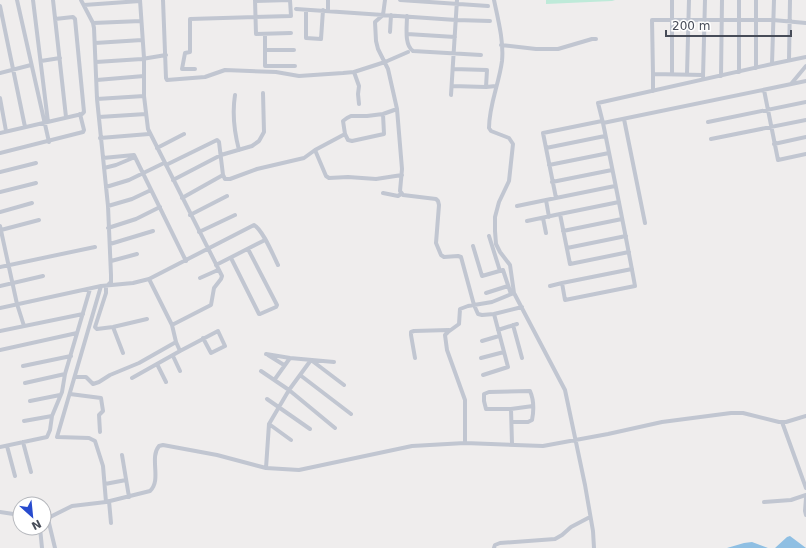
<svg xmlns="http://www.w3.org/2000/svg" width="806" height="548" font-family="'DejaVu Sans',sans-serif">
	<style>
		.green { fill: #beead9 }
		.water { fill: #8fbfe3 }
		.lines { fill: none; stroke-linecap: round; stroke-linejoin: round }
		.street { stroke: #c1c6d1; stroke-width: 4 }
	</style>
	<rect width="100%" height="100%" fill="#efeded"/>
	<path class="green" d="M 546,0 L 615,0 L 612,1 L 546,4 Z"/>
	<path class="water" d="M 790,536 L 806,548 L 775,548 L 787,537 Z
		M 752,542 L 768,548 L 727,548 L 744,543 Z"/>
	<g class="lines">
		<path class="street" d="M 17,0 L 49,142
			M 33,0 L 48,122
			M 53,0 L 66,117
			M 81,0 L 93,23 L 94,28 L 97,99 L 108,206 L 111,275 L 111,282 L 106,287 L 106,293 L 95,327 L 97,329 L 113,327 L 147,319
			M 140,0 L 144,58 L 144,96 L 148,129 L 222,276 L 221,279 L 214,288 L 211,305 L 172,325
			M 163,0 L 166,78 L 167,80 L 205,77 L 225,70 L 276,72 L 299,76 L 343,73 L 354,72 L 385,62 L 408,52
			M 255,0 L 256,34 L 291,33
			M 385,0 L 383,15 L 375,22 L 376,41 L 378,49 L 388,69 L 397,109 L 402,169 L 400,191 L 403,195 L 436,199 L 438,201 L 439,205 L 436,243 L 441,255 L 444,257 L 458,256 L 461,257 L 474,305 L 478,314 L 482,315 L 494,314
			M 400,0 L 488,6
			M 494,0 C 498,19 504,42 502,61 C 499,84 489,105 489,128 L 491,131 L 509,138 L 513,144 L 509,181 L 499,202 L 495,217 L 495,231 L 496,244 L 500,252 L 510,265 L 514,293 L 565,390 L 585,485 L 593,531 L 594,548
			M 739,0 L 739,72
			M 84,5 L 140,1
			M 0,6 L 25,127
			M 296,9 L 456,20 L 490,21
			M 306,10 L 306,38 L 321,39 L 323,10
			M 328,11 L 328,0
			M 407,16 C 407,27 404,45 413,51 L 481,55
			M 93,23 L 141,21
			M 390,32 L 391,15
			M 265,34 L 265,66 L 295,66
			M 407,34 L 455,37
			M 95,43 L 142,40
			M 501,45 L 536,49 L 558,49 L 592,39 L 596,39
			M 265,50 L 294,50
			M 789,60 L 790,0
			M 41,61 L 60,58
			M 96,62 L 142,59 L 166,55
			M 772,64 L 774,0
			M 756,68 L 756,0
			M 195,69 L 182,69 L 185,53 L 190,52 L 190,19 L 291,16 L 290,0 L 255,1
			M 453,69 L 487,70 L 486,87
			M 354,72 L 359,86 L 358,94 L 359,104
			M 0,73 L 31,65
			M 672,74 L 672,0
			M 687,74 L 689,0
			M 703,75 L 653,74 L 652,20 L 773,20 L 806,23
			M 721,76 L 722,0
			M 703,77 L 705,0
			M 97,80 L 144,76
			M 791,84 L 806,66
			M 452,86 L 486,87 L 496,86
			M 764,90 L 778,160 L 806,154
			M 653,91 L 653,74
			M 235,95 C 232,114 234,131 239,150
			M 451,95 L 457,0
			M 0,98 L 6,131
			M 97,99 L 144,96
			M 99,117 L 146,114
			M 624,119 L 645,223
			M 708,122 L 806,102
			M 603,123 L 598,103 L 772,64 L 806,57
			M 0,133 L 82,114 L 84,112 L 75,19 L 73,17 L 55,19
			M 345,134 L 348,140 L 352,141 L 384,134 L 383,114
			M 100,138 L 149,134
			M 711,139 L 806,120
			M 774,144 L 806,137
			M 157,148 L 184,134
			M 546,148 L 605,136
			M 315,150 L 326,176 L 329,178 L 348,177 L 376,179 L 402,175
			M 0,153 L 83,132 L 84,130 L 80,114
			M 103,158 L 134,155 L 186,261
			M 166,165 L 217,140 L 219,142 L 223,175 L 225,179 L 230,179 L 257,169 L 304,158 L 315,150 L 345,134 L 343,121 L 347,118 L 351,116 L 367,116 L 383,114 L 397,109
			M 549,165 L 609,153
			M 104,168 L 116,165 L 135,157
			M 0,172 L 36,163
			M 173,180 L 221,155 L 252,146 L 259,141 L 264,132 L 263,93
			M 552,182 L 612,170
			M 106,187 L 129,180 L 164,163
			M 0,192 L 36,183
			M 383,193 L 398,196 L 401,194
			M 182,198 L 223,175
			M 556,198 L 543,133 L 602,121
			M 619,202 L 560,214 L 570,264 L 629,252
			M 108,206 L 132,199 L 151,190
			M 517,206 L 546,200
			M 0,212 L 32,203
			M 190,215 L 227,196
			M 549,217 L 546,200 L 615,186
			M 543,218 L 546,233
			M 527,221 L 560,214
			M 0,226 L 17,304 L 24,326
			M 108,228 L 136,219 L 160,207
			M 1,230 L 39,220
			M 563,231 L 622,219
			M 199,232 L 235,215
			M 489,236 L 500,271
			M 110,244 L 153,231
			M 473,246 L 482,276 L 503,270 L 511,294
			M 567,248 L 626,236
			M 231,258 L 259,314 L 260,314 L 276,307 L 277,305 L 248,249
			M 111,261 L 137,254
			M 216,265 L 265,240
			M 0,267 L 95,247
			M 632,269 L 562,283 L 565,300 L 635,286 C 625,231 614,177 603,123 L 806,81
			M 200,278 L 218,270
			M 0,286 L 43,276
			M 101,286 L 57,437 L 89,438 L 95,441 L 103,466 L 106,502
			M 550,286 L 562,283
			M 486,293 L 508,286
			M 0,308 L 101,286 L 133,283 L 149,279 L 254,225 C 263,230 273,255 278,265
			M 513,325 L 522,358
			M 113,327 L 123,353
			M 498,330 L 517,324
			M 0,331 L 83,314
			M 482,341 L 499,336
			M 0,350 L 77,333
			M 180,351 L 218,331 L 225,346 L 211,353 L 203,338
			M 266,354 L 290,358 L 334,362
			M 268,355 L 284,365
			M 173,356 L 180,371
			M 415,358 L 411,335 L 411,332 L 414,331 L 449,330
			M 481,358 L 504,352
			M 157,364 L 166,382
			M 23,366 L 71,356
			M 261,371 L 289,390 L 335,428
			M 300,375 L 351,414
			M 483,375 L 508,367 L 494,314 L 522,307
			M 75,377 L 86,377 L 93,384 L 99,382 L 110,375 L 139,363 L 176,342
			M 132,378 L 180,351 L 176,342 L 172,325 L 149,279
			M 275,379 L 290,358
			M 25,383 L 65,374
			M 70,394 L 101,398 L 103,411 L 99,415 L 100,432
			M 267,399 L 310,429
			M 30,401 L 60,395
			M 511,409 L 512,444
			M 24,421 L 52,416
			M 512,422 L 528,422 L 532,420 C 534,410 534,400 530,391 L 489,392 L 484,394 L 484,401 L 486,409 L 511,409 L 533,406
			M 782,422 L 806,488
			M 269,424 L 291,440
			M 23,442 L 31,472
			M 465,443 L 465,400 L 447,350 L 445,335 L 448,332 L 459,324 L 460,309 L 468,306 L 492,302 L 514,293
			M 7,446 L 15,476
			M 0,447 L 47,437 L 50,430 L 52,416 L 62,392 L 65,374 L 90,289
			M 122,455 L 129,497
			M 266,468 L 269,424 L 289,390 L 311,360 L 344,385
			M 105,484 L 126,480
			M 806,498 L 805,511 L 806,515
			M 109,501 L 111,523
			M 764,502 L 791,500 L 806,495
			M 0,512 L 20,515
			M 48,519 L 55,548
			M 44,520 L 72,506 L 106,502 L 150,491 C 162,480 149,458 159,446 L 163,445 L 217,455 L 266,468 L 299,470 L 412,446 L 465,443 L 543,446 L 608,434 L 662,422 L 731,413 L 743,413 L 779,422 L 786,422 L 806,416
			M 40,528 L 42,548
			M 494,548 L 495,545 L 500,543 L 555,539 L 562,535 L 571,527 L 590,517"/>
	</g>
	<g transform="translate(32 516) rotate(153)"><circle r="19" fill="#ffffff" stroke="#b5b7bc"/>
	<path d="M0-3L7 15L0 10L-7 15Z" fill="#284bce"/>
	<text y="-6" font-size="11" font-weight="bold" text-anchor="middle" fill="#474c58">N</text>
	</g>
	<path d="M666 30v6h125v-6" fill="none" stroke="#474c58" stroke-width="2"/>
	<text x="672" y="30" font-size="12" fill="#474c58" stroke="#ffffff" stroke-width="3" paint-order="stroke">200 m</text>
</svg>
